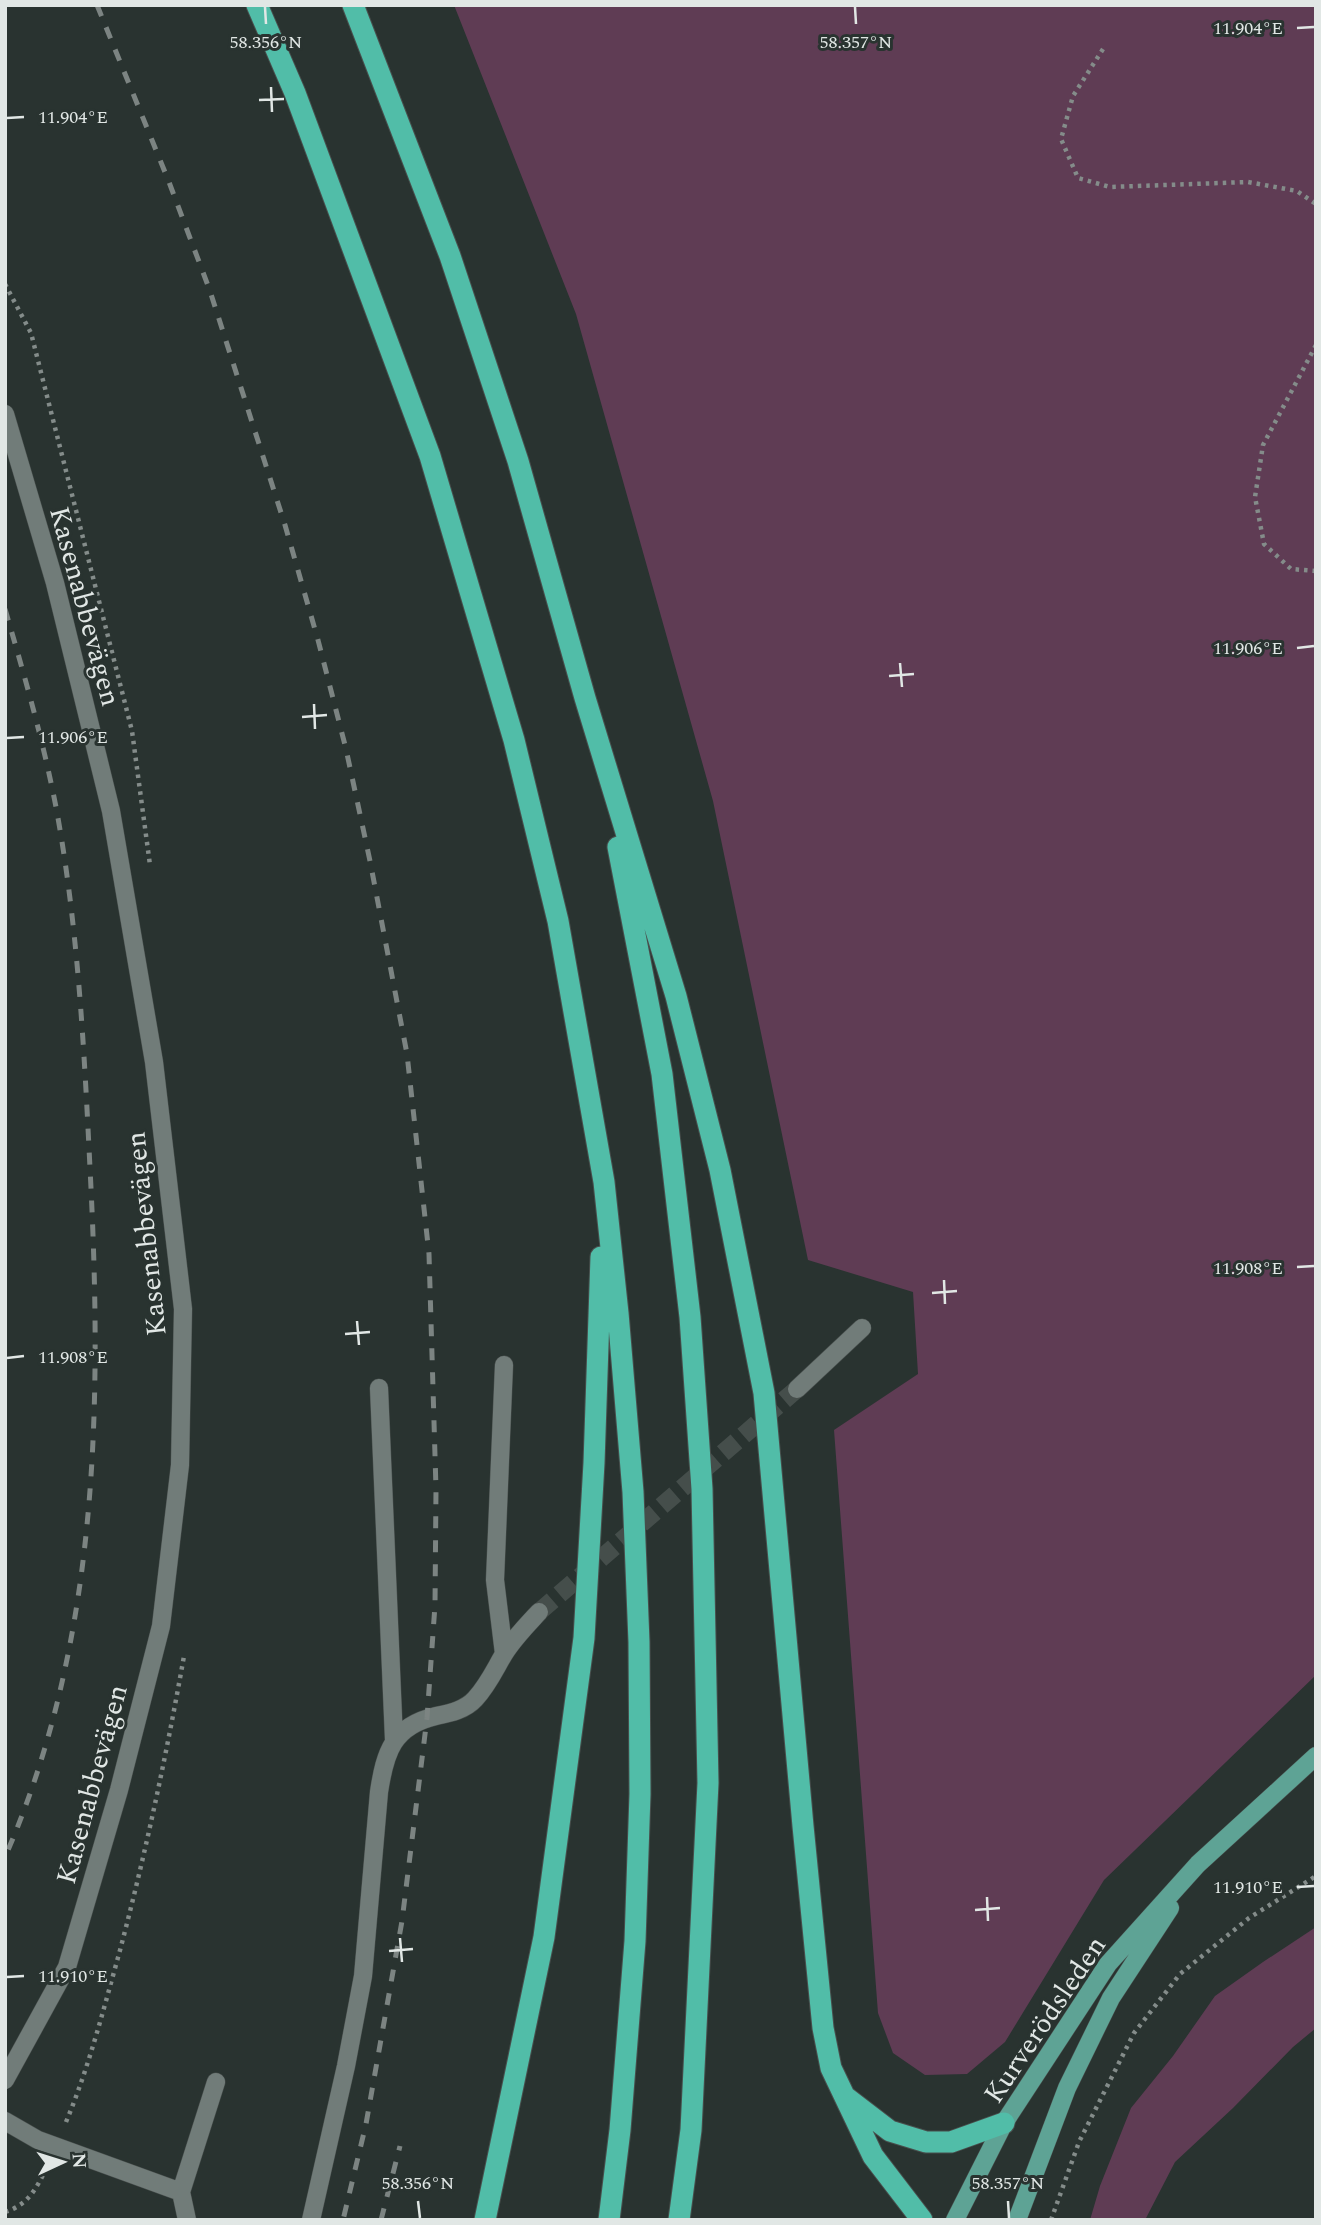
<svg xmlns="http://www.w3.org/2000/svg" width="1321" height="2225" font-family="Spectral,serif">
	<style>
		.green { fill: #5f3c54 }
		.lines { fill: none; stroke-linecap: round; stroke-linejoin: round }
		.minor-tunnel { stroke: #454e4b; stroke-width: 18; stroke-dasharray: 18 9; stroke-linecap: butt }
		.minor-casing { stroke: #484f4d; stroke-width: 19 }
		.major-casing { stroke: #484f4d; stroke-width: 19 }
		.highway-casing { stroke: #484f4d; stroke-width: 23 }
		.path { stroke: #848c8a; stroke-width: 4.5; stroke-dasharray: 3.5 5; stroke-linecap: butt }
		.minor { stroke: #717c79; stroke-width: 18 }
		.major { stroke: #5ea395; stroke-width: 18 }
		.highway { stroke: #51bda8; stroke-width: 21 }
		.rail { stroke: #7c8482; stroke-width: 5; stroke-dasharray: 12 12; stroke-linecap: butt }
		.ticks { fill: none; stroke: #e1e7e5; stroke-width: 2.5 }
		.labels { text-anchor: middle; stroke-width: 6; stroke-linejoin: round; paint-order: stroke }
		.street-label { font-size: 28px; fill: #e1e7e5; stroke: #293330 }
		.ticks-label { font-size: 18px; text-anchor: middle; fill: #e1e7e5; stroke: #293330; stroke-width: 6; stroke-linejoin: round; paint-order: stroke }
	</style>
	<rect width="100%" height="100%" fill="#293330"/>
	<path class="green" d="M 454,5 L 1316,5 L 1316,1675 L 1104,1880 L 1005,2042 L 967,2074 L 925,2075 L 893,2053 L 878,2013 L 834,1430 L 918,1374 L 913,1292 L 808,1260 L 713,801 L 576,314 Z
		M 1316,1927 L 1316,2028 L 1293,2047 L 1233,2108 L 1175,2162 L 1145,2220 L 1090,2220 L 1100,2186 L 1131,2108 L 1173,2056 L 1215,1996 L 1263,1962 Z"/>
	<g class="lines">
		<path class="minor-tunnel" d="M 539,1612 L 797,1389"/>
		<defs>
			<path id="minor" d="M 5,414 L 55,583 L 111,811 L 154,1062 L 183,1309 L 180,1465 L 161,1626 L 119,1790 L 67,1967 L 5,2080
				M 504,1365 L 495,1580 L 504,1654
				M 379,1388 L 394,1740
				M 797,1389 L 862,1328
				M 5,2121 L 38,2140 L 181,2192
				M 187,2220 L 181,2192 L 216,2082
				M 311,2220 L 346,2066 L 363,1976 L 379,1792 C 385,1752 393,1726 436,1716 C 450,1713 465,1710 475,1699 C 488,1685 495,1669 504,1654 C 514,1638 527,1625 539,1612"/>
			<path id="major" d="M 955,2220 L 1004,2123 L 1108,1964 L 1198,1864 L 1316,1756
				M 1017,2220 L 1067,2088 L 1111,1998 L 1170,1908"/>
			<path id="highway" d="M 257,5 L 295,93 L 430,456 L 514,740 L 558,921 L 604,1182 L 618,1313 L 633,1492 L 639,1642 L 640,1794 L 635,1941 L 620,2130 L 609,2220
				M 353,5 L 450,256 L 518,461 L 585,698 L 676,996 L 720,1170 L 764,1393 L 803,1826 L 823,2028 L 831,2068 L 873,2156 L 922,2220
				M 618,847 L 662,1074 L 690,1317 L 702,1489 L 708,1783 L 691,2130 L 679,2220
				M 847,2098 L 890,2131 L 926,2142 L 951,2142 L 1004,2123
				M 485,2220 L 544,1937 L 584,1638 L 594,1463 L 601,1257"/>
		</defs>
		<use href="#minor" class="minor-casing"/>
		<use href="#major" class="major-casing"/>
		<use href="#highway" class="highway-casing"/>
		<path class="path" d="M 1103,49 L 1073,96 L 1061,139 L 1078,178 L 1110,187 L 1248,182 L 1297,191 L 1316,204
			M 5,284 L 31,333 L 132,731 L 150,865
			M 1316,345 L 1263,445 L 1255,497 L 1264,544 L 1291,569 L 1316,571
			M 66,2122 C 89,2067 103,2011 119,1954 C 145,1856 166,1757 184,1656
			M 5,2212 C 28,2205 36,2189 46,2169
			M 1051,2220 L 1079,2142 L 1134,2033 L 1180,1974 L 1249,1918 L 1316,1876"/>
		<use href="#minor" class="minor"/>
		<use href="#major" class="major"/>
		<use href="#highway" class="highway"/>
		<path class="rail" d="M 97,5 L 169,182 L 210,291 L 285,525 L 318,640 L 346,749 L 370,861 L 407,1054 L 429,1254 L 436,1489 L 435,1605 L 427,1718 L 402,1921 L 366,2124 L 343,2220
			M 5,609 C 24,674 43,740 56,807 C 78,926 84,1047 90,1168 C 102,1400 100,1641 5,1857
			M 381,2220 L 400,2146"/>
	</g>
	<path class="ticks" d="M 265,7 L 266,24M 855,7 L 856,24M 1297,28 L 1314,27M 271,87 L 272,112M 259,100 L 284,99M 7,118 L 24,117M 1297,648 L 1314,646M 900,663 L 902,687M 889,676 L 914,674M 314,704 L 315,729M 302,717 L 327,715M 7,738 L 24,737M 1297,1267 L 1314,1266M 944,1280 L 945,1304M 932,1293 L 957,1291M 357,1321 L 359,1345M 345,1334 L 370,1332M 7,1358 L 24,1356M 1297,1887 L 1314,1886M 987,1897 L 988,1921M 975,1910 L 1000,1908M 400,1938 L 402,1962M 389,1951 L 413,1949M 7,1977 L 24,1976M 418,2201 L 420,2218M 1008,2201 L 1009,2218"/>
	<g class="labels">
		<g class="street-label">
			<text transform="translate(86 606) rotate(75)" y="10">Kasenabbevägen</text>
			<text transform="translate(145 1234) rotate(-96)" y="10">Kasenabbevägen</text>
			<text transform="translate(91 1784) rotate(-75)" y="10">Kasenabbevägen</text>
			<text transform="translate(1044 2019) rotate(-56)" y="10">Kurverödsleden</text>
		</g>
	</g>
	<g class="ticks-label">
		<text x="1248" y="34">11.904°E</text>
		<text x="266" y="48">58.356°N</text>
		<text x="856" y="48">58.357°N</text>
		<text x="73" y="123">11.904°E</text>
		<text x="1248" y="654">11.906°E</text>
		<text x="73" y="743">11.906°E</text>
		<text x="1248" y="1274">11.908°E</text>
		<text x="73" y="1363">11.908°E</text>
		<text x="1248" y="1893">11.910°E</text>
		<text x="73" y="1982">11.910°E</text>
		<text x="418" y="2189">58.356°N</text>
		<text x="1008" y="2189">58.357°N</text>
	</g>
	<rect width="1321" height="2225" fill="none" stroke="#e1e7e5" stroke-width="14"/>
	<g transform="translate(63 2162) rotate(86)" stroke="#293330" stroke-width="5" paint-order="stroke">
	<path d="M0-5L12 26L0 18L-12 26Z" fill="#e1e7e5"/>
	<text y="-10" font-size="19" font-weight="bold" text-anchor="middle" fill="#e1e7e5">N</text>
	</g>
</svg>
